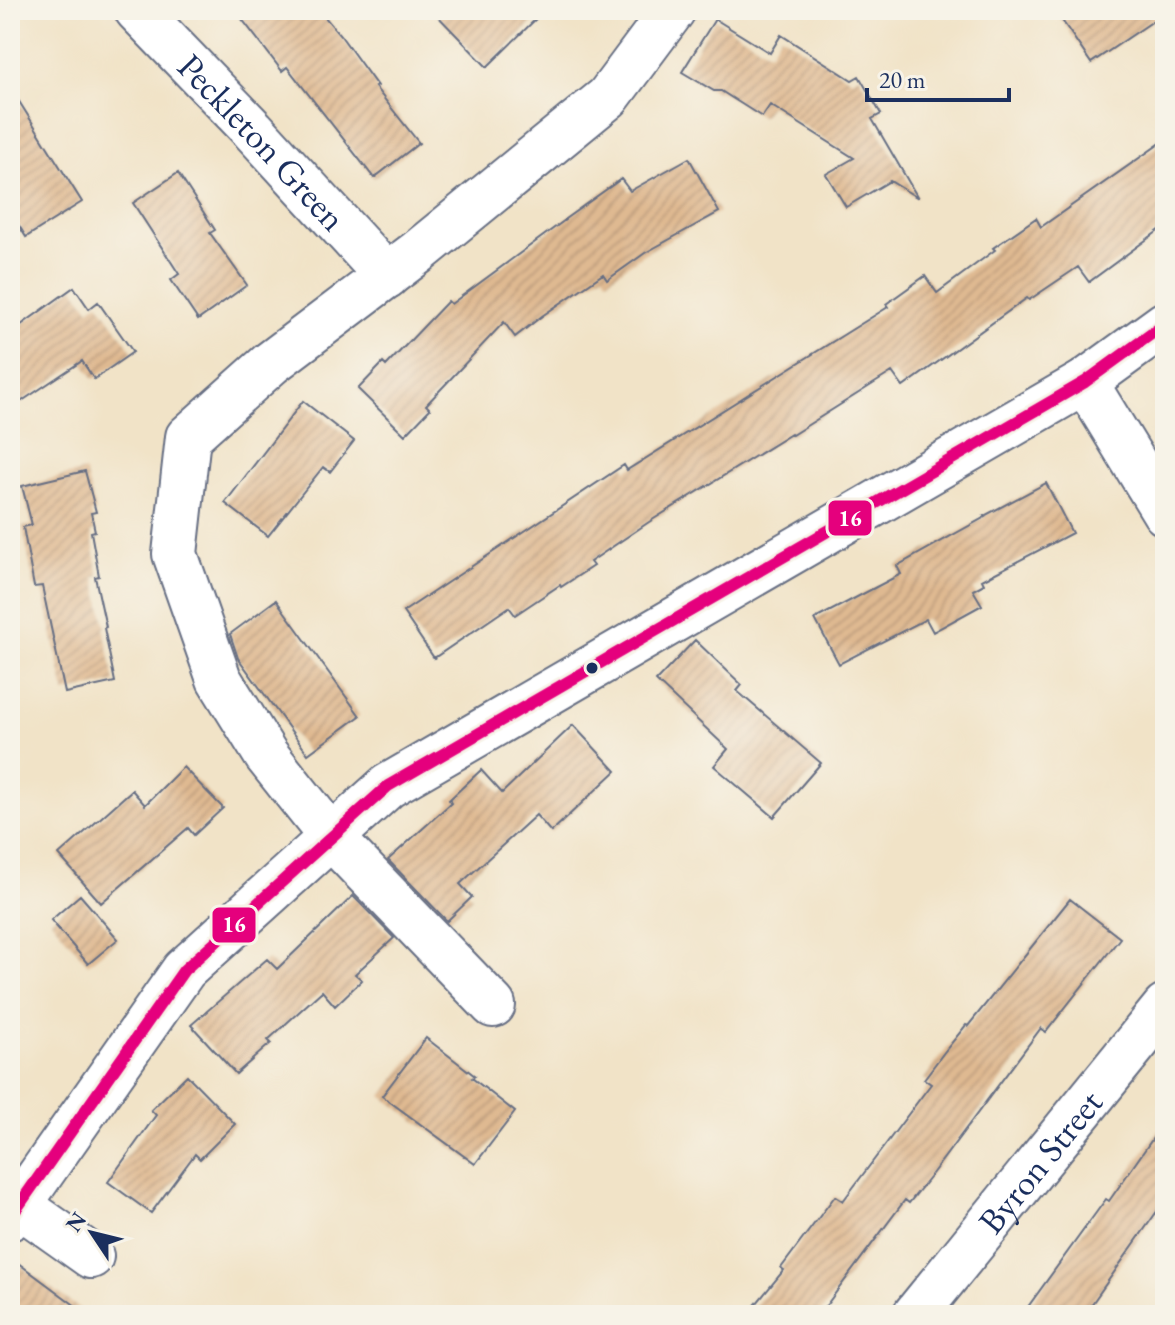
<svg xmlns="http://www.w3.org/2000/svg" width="1175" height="1325" font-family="'EB Garamond',serif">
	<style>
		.building { fill: url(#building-hatch) }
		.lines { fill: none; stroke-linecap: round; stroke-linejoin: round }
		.minor-casing { stroke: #666e83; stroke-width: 48 }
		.minor { stroke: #fff; stroke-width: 44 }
		.bus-1-casing { stroke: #f7f3e8; stroke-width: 18 }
		.bus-1 { stroke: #e5007d; stroke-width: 12 }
		.bus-dot { fill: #1b2f5e; stroke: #f7f3e8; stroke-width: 3 }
		.labels { text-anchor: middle; stroke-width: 6; stroke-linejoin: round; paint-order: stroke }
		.street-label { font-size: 36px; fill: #1b2f5e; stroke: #f7f3e8 }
		.line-badge { stroke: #f7f3e8; stroke-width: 3 }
		.badge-label { font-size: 22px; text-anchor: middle; font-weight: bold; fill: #fff }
	</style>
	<defs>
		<pattern id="building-hatch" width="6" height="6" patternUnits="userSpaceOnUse" patternTransform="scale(2)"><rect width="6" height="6" fill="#dfb991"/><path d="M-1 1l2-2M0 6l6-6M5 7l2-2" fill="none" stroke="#bf9f7f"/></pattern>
	</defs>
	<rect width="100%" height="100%" fill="#f7f3e8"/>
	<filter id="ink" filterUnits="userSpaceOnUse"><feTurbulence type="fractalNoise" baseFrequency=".0125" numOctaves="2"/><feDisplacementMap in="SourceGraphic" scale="16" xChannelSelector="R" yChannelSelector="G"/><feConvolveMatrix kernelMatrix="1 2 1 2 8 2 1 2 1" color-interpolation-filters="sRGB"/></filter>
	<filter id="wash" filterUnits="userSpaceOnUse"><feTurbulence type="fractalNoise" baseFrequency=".006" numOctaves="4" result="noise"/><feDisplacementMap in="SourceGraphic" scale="32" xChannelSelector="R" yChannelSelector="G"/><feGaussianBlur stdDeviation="1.8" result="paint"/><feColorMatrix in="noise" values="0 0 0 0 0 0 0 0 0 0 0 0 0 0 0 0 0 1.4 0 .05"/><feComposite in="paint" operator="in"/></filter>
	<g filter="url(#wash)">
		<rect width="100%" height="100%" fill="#f1e3c7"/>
		<g id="blocks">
			<path class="building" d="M 235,10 L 319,10 L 341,36 L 377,86 L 375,87 L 419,143 L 374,178 L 287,67 L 282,71 Z
				M 432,10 L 545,10 L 487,67 Z
				M 1055,10 L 1165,10 L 1165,13 L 1091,63 Z
				M 715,19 L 770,53 L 781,35 L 852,80 L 859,76 L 881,114 L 872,119 L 918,198 L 890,181 L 846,207 L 826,174 L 854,158 L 770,105 L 762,117 L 721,91 L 714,91 L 682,72 Z
				M 10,87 L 82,202 L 26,237 L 10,211 Z
				M 1165,140 L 1165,226 L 1089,282 L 1078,267 L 1029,300 L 1027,298 L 903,387 L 892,372 L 792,435 L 791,434 L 649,522 L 590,562 L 593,566 L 561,587 L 560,585 L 515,615 L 509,607 L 434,658 L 403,612 L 624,465 L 627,470 L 888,307 L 886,304 L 925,276 L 937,293 L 995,250 L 993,248 L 1036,218 L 1041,227 Z
				M 689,158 L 719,212 L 645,253 L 607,280 L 603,274 L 542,316 L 515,337 L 504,322 L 426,405 L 430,409 L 405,435 L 358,389 L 383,363 L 386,366 L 448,301 L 451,304 L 565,220 L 565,219 L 621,179 L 630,191 Z
				M 178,173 L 215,230 L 210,233 L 247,285 L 198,320 L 171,280 L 179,274 L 133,203 Z
				M 74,287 L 89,309 L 98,302 L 133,352 L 94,379 L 82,361 L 10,409 L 10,333 Z
				M 303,401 L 354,441 L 330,472 L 323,467 L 268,536 L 225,503 Z
				M 85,471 L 96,512 L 91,513 L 95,531 L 91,532 L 99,576 L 95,577 L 106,627 L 104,628 L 115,682 L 65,693 L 42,586 L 34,587 L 23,527 L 32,525 L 22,486 Z
				M 1046,483 L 1072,533 L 982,580 L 984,584 L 973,590 L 982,605 L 933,632 L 926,619 L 839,664 L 815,619 L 901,574 L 897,566 L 985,517 L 984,516 Z
				M 276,600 L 360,716 L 308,754 L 238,658 L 230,634 Z
				M 695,640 L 742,685 L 737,691 L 821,763 L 774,817 L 714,766 L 728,749 L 656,681 Z
				M 573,725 L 616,771 L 551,832 L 536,815 L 460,884 L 472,897 L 447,921 L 388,860 L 451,803 L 449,800 L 481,770 L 502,793 Z
				M 183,767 L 223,808 L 194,835 L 188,828 L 101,903 L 59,855 L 132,790 L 145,805 Z
				M 80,895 L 118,939 L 88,964 L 51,920 Z
				M 353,896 L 394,938 L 355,974 L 362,980 L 335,1006 L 322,991 L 268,1040 L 271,1043 L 236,1074 L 191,1025 L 267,959 L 277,969 Z
				M 1070,899 L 1120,938 L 1046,1032 L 1041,1028 L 929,1178 L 909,1203 L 905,1200 L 819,1315 L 747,1315 L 784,1270 L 781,1268 L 835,1196 L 843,1201 L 931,1084 L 924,1079 L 945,1051 L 966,1025 L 968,1026 Z
				M 426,1038 L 475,1076 L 472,1078 L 515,1112 L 475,1164 L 382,1096 Z
				M 187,1075 L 235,1124 L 200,1159 L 195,1154 L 151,1213 L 108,1182 L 156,1115 L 151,1110 Z
				M 1165,1121 L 1165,1200 L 1084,1315 L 1022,1315 L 1106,1199 L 1109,1201 Z
				M 10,1257 L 88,1315 L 10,1315 Z"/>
		</g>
	</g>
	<g filter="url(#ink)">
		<use href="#blocks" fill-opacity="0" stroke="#666e83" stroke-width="2"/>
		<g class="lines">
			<defs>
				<g id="minor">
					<path id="s1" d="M 137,10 L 253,130 L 387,276"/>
					<path d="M 1085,382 L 1165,513"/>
					<path d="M 493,1005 L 332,838 L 266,755 L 219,679 L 175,554 L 188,437 L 271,363 L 418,252 L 608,97 L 673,10"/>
					<path d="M 19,1205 L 91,1256"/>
					<path d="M 10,1218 L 184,970 L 388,786 L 1085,382 L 1165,324"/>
					<path id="s2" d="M 915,1315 L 1165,1007"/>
				</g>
			</defs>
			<use href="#minor" class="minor-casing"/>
			<use href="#minor" class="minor"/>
			<defs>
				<path id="bus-1" d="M 10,1218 L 184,970 L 388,786 L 1085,382 L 1165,324"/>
			</defs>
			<use href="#bus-1" class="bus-1-casing"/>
			<use href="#bus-1" class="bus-1"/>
		</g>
	</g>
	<circle class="bus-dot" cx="592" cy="668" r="7"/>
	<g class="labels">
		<g class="street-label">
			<text dy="13" stroke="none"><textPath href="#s1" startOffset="182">Peckleton Green</textPath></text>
			<text dy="13" stroke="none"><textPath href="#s2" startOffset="198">Byron Street</textPath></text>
		</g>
	</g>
	<g class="line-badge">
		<rect x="827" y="499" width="46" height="38" rx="8" fill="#e5007d"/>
		<rect x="211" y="906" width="46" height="38" rx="8" fill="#e5007d"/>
	</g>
	<g class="badge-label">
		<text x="850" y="526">16</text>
		<text x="234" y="932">16</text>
	</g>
	<rect width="1175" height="1325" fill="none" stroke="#f7f3e8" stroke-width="40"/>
	<g transform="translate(92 1233) rotate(305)" stroke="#f7f3e8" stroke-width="6" paint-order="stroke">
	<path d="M0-6L14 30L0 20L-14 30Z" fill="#1b2f5e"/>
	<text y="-12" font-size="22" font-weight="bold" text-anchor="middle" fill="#1b2f5e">N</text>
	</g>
	<path d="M867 88v12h142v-12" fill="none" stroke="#1b2f5e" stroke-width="4"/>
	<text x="879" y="88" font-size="24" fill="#1b2f5e" stroke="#f7f3e8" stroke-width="6" paint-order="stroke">20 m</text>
</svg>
